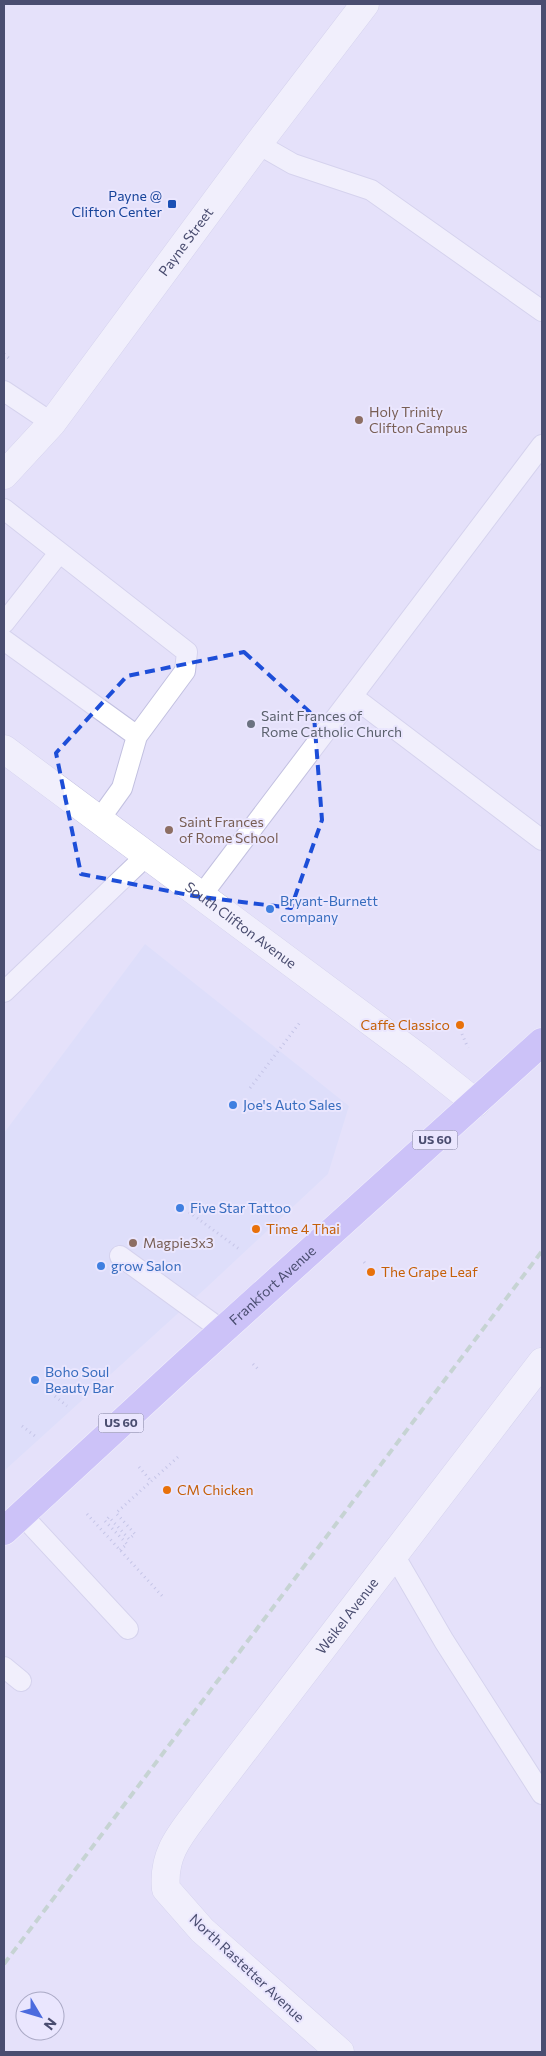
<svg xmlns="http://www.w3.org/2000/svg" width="546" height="2056" font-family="Commissioner,sans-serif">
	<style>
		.commercial { fill: #d5dafa }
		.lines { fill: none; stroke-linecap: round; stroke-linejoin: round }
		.service-casing { stroke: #c2c0e0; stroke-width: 22 }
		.minor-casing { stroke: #c2c0e0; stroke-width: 29 }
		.primary-casing { stroke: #fff; stroke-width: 29 }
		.path { stroke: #9ea1d2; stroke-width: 3; stroke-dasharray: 1 4; stroke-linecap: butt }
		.service { stroke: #fff; stroke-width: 20 }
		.minor { stroke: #fff; stroke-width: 28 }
		.primary { stroke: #ad9cf6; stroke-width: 28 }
		.rail { stroke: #a1c2a4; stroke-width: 4; stroke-dasharray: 8 5; stroke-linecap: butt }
		.marked { fill: none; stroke: #1d4ed8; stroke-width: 4; stroke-dasharray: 10 6; stroke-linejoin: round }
		.transit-dot { fill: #1a4fb4; stroke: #eae6fe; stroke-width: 2 }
		.education-dot { fill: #8d6e63; stroke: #eae6fe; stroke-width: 2 }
		.worship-dot { fill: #6b7280; stroke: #eae6fe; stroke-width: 2 }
		.shop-dot { fill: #3f7fe0; stroke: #eae6fe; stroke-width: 2 }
		.food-dot { fill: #e8710a; stroke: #eae6fe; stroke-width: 2 }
		.labels { text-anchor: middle; stroke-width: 4; stroke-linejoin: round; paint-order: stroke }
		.shield { fill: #eae6fe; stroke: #7a7b9b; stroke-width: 1 }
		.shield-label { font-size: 12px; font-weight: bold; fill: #4a4d70 }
		.transit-label { font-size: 14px; fill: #164399; stroke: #eae6fe; text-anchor: end }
		.street-label { font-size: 14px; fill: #4a4d70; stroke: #eae6fe }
		.education-label { font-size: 14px; fill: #785e54; stroke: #eae6fe; text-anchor: start }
		.worship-label { font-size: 14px; fill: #5b616d; stroke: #eae6fe; text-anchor: start }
		.shop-label { font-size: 14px; fill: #366cbe; stroke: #eae6fe; text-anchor: start }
		.food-label { font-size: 14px; fill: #c56008; stroke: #eae6fe; text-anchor: start }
	</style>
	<rect width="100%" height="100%" fill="#e5e1fa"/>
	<path class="commercial" d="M 145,944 L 349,1106 L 328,1174 L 206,1288 L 4,1471 L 4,1133 Z"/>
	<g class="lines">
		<defs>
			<path id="service" d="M 258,144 L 293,164 L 371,190 L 542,311
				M 4,391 L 52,423
				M 4,509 L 187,652 L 185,671 L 137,736 L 122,788 L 99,820
				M 4,623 L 59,553
				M 4,640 L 137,736
				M 352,696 L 542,840
				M 201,896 L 542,445
				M 4,992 L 147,855
				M 120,1256 L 223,1331
				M 22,1515 L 128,1629
				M 394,1555 L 444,1641 L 542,1794
				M 4,1667 L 21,1681"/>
			<g id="minor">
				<path id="s1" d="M 4,475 L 52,423 L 258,144 L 365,4"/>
				<path id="s2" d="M 4,749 L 418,1057 L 476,1103"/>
				<path id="s3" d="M 340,2052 L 202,1930 L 166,1889 C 162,1850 185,1830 206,1800 L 542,1362"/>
			</g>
			<g id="primary">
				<path id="s4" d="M 4,1531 L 182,1367 L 542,1042"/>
			</g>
		</defs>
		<use href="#service" class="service-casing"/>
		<use href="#minor" class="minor-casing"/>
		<use href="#primary" class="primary-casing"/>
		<path class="path" d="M 4,354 L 11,360
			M 462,1034 L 468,1048
			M 250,1088 L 301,1021
			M 189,1212 L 239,1249
			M 256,1229 L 258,1231
			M 364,1262 L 367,1266
			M 253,1364 L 260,1371
			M 51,1393 L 67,1406
			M 22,1426 L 35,1436
			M 139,1467 L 151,1481
			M 87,1514 L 164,1598
			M 120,1550 L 127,1544 L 105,1521 L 109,1517 L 129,1539 L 135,1534 L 116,1513 L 178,1457 L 180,1459"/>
		<use href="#service" class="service"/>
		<use href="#minor" class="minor"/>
		<use href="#primary" class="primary"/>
		<path class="rail" d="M 4,1964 L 542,1251"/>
	</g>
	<path d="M0 0H546V2056H0ZM 244,652 L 314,716 L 322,820 L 291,908 L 194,896 L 81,874 L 56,753 L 127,676 Z" fill="#e5e1fa" fill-opacity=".55" fill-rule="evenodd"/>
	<path class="marked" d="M 244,652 L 314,716 L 322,820 L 291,908 L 194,896 L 81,874 L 56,753 L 127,676 Z"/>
	<rect class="transit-dot" x="167" y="199" width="10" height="10" rx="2.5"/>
	<g class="education-dot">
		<circle cx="359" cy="420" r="5"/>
		<circle cx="169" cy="830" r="5"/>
		<circle cx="133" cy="1243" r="5"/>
	</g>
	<circle class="worship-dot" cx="251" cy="724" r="5"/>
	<g class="shop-dot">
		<circle cx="270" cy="909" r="5"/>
		<circle cx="233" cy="1105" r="5"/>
		<circle cx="180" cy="1208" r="5"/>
		<circle cx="101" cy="1266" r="5"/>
		<circle cx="35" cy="1380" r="5"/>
	</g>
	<g class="food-dot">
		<circle cx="460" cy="1025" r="5"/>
		<circle cx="256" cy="1229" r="5"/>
		<circle cx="371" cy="1272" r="5"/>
		<circle cx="167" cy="1490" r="5"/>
	</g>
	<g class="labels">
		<g class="shield">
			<rect x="412.5" y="1130.5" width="45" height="19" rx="4"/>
			<rect x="98.5" y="1413.5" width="45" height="19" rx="4"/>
		</g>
		<g class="shield-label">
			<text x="435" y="1144">US 60</text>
			<text x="121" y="1427">US 60</text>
		</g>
		<g class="transit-label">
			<text x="162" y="201">Payne @<tspan x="162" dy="16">Clifton Center</tspan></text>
		</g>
		<g class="street-label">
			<text dy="5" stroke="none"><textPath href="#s1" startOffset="296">Payne Street</textPath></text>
			<text dy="5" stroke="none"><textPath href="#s2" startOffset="295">South Clifton Avenue</textPath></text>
			<text dy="5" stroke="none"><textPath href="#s4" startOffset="364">Frankfort Avenue</textPath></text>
			<text dy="5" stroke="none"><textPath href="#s3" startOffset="571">Weikel Avenue</textPath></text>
			<text transform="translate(247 1968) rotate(43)" y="5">North Rastetter Avenue</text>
		</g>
		<g class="education-label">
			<text x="369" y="417">Holy Trinity<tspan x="369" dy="16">Clifton Campus</tspan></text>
			<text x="179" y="827">Saint Frances<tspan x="179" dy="16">of Rome School</tspan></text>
			<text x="143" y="1248">Magpie3x3</text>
		</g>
		<g class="worship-label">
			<text x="261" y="721">Saint Frances of<tspan x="261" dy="16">Rome Catholic Church</tspan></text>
		</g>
		<g class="shop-label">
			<text x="280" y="906">Bryant-Burnett<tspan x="280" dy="16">company</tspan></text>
			<text x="243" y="1110">Joe's Auto Sales</text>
			<text x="190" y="1213">Five Star Tattoo</text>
			<text x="111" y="1271">grow Salon</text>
			<text x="45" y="1377">Boho Soul<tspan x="45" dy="16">Beauty Bar</tspan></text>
		</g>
		<g class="food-label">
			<text x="450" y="1030" text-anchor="end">Caffe Classico</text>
			<text x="266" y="1234">Time 4 Thai</text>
			<text x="381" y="1277">The Grape Leaf</text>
			<text x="177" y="1495">CM Chicken</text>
		</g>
	</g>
	<rect width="546" height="2056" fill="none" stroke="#4a4d70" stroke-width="10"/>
	<g transform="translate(40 2016) rotate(128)"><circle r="24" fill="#eae6fe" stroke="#aaa9c5"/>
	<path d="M0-4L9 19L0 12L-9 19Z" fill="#4c6bde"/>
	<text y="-8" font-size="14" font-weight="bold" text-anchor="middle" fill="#4a4d70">N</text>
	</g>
</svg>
